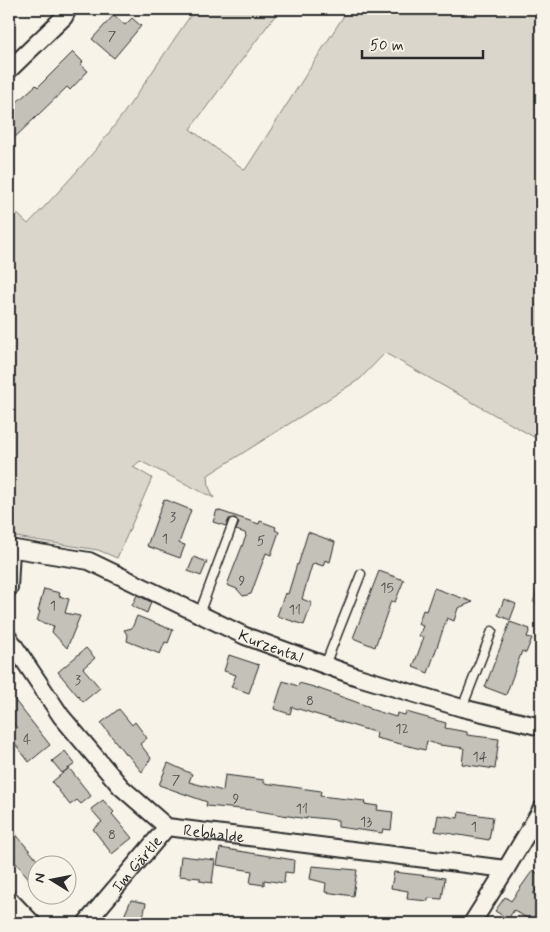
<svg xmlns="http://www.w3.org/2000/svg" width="550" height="932" font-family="Mynerve,sans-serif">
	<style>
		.green { fill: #dad6cc; stroke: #82807c }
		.building { fill: #c4c1b9; stroke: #2b2b2b }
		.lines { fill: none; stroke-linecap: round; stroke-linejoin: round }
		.lane-casing { stroke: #2b2b2b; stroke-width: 11 }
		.street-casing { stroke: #2b2b2b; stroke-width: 20 }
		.lane { stroke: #f7f3e8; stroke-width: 8 }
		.street { stroke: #f7f3e8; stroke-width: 16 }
		.labels { text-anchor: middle; stroke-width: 5; stroke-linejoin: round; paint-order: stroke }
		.number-label { font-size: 14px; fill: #51504e }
		.street-label { font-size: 16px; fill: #2b2b2b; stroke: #f7f3e8 }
	</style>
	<rect width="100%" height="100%" fill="#f7f3e8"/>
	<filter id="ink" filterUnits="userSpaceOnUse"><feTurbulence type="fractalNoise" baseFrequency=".02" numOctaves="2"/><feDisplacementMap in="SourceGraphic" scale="10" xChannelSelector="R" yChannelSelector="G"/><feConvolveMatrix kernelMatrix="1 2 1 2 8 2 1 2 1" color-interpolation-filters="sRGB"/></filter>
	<g filter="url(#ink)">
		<path class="green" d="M 195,9 L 280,9 L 190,129 L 245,170 L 348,9 L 541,9 L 541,441 L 385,353 L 360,379 L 208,475 L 209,487 L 214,498 L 140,461 L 133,467 L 152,478 L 117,558 L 98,550 L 9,536 L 9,206 L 28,224 C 52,199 76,173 98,147 C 133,103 163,55 195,9 Z
			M 541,578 L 541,605 L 533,602 Z"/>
		<path class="building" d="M 114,15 L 125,25 L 132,18 L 141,26 L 114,58 L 92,39 Z
			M 73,52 L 83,62 L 80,64 L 88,71 L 70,90 L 67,87 L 9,143 L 9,107 L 15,100 L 17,102 L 36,85 L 38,87 Z
			M 164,499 L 191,510 L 179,543 L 185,545 L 180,558 L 147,546 Z
			M 217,510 L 259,524 L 260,521 L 276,527 L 275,530 L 279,532 L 271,555 L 266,553 L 251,594 L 243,596 L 237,589 L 227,585 L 246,536 L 245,533 L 236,530 L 239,523 L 235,518 L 229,519 L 226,526 L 213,522 Z
			M 308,532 L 335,542 L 330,562 L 325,560 L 323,566 L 314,563 L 313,565 L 312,565 L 302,599 L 312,603 L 304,625 L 277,616 L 285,593 L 288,594 L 297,564 L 298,565 Z
			M 194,557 L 207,562 L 201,576 L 188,571 Z
			M 379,571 L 404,580 L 395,602 L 391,601 L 375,647 L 353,638 Z
			M 434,588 L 473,602 L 458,608 L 454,621 L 447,618 L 428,673 L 413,667 L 424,637 L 419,636 L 423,626 L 418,624 L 423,610 L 426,611 Z
			M 44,589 L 60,593 L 59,596 L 69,599 L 65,613 L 80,616 L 67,648 L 52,632 L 54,626 L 37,621 L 40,611 L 38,611 Z
			M 137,595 L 151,602 L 147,613 L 132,606 Z
			M 504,599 L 516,604 L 510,620 L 498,615 Z
			M 137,616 L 173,630 L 168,643 L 165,642 L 160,654 L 127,641 L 128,636 L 124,630 L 132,628 Z
			M 510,622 L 530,629 L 527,637 L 532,638 L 526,653 L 522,651 L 506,695 L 485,687 Z
			M 86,648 L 95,658 L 83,668 L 100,688 L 83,702 L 58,672 Z
			M 229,655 L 259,665 L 249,693 L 231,687 L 236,675 L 224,671 Z
			M 283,681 L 298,686 L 299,683 L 314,687 L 370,707 L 370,709 L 396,717 L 397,713 L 405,715 L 406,712 L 446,723 L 445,728 L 467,732 L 467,735 L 499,739 L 495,769 L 462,764 L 464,748 L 439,745 L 427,741 L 425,750 L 376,738 L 377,733 L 292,707 L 290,714 L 274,709 Z
			M 9,693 L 50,745 L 29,762 L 9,736 L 17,728 L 9,718 Z
			M 119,709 L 132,725 L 135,722 L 147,738 L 140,744 L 151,758 L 142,772 L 127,754 L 126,755 L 101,723 Z
			M 65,751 L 75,764 L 62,773 L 52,761 Z
			M 168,763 L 192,774 L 189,782 L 223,791 L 225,775 L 264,780 L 264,783 L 321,791 L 320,796 L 365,801 L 364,804 L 378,806 L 377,810 L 393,812 L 391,830 L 383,829 L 382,833 L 338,827 L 338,820 L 307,817 L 307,819 L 252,810 L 206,806 L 207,802 L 159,785 Z
			M 69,768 L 91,796 L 81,804 L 77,800 L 70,805 L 52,782 Z
			M 103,800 L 114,812 L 112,814 L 132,838 L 112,854 L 93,829 L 102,822 L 91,809 Z
			M 459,812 L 493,817 L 489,840 L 435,831 L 438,815 L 458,818 Z
			M 9,826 L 38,861 L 38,889 L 9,855 Z
			M 220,848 L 294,860 L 293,873 L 285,872 L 284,883 L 264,880 L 264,885 L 250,883 L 252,871 L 217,865 Z
			M 181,856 L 215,860 L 212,883 L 200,881 L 200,878 L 179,876 Z
			M 312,866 L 357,870 L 353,896 L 325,892 L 326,883 L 310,879 Z
			M 533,870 L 541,876 L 541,883 L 533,894 L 541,900 L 541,923 L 534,923 L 514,910 L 508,919 L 495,911 L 505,897 L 511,901 Z
			M 394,872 L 445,878 L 442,899 L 428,898 L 428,901 L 407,899 L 408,891 L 391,888 Z
			M 131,900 L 146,903 L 142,923 L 121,923 Z"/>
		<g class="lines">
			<defs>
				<path id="lane" d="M 199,614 L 233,523
					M 325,665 L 361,574
					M 462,708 L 492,631"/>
				<g id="street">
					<path d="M 9,70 L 64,17 L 68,9"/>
					<path id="s1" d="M 9,548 L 89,561 L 245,636 L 355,676 L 462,708 L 541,727"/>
					<path d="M 9,588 L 11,548"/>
					<path id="s2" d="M 9,638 L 61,716 L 121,787 L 167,827 L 506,869"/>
					<path d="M 9,899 L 32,923"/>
					<path id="s3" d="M 86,923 L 167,827"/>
					<path d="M 472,923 L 506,869 L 541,810"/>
				</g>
			</defs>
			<use href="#lane" class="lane-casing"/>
			<use href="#street" class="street-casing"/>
			<use href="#lane" class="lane"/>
			<use href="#street" class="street"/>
		</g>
	</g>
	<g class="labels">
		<g class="number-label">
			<text x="112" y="40">7</text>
			<text x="173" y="521">3</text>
			<text x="165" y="543">1</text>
			<text x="261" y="545">5</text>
			<text x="242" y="585">9</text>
			<text x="387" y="592">15</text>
			<text x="53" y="610">1</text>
			<text x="295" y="614">11</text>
			<text x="78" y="684">3</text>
			<text x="310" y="705">8</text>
			<text x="402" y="733">12</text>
			<text x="27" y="744">4</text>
			<text x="480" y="761">14</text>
			<text x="176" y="784">7</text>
			<text x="236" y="803">9</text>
			<text x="302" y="813">11</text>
			<text x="366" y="826">13</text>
			<text x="474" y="831">1</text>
			<text x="112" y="839">8</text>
		</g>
		<g class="street-label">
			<text dy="6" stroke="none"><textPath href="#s1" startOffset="282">Kurzental</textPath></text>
			<text dy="6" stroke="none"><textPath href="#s2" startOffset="295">Rebhalde</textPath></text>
			<text dy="6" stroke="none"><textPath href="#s3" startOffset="78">Im Gärtle</textPath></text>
		</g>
	</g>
	<rect width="550" height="932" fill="none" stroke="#f7f3e8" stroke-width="30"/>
	<rect x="15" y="15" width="520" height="902" fill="none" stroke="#2b2b2b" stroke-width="2" filter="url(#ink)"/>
	<g transform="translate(52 880) rotate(280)"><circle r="24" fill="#f7f3e8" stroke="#a5a39c"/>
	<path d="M0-4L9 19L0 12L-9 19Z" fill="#2b2b2b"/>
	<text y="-8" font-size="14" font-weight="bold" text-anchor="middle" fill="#2b2b2b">N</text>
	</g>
	<path d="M362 50v8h121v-8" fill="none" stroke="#2b2b2b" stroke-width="2.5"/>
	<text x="370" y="50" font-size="15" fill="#2b2b2b" stroke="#f7f3e8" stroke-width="4" paint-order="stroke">50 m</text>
</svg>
